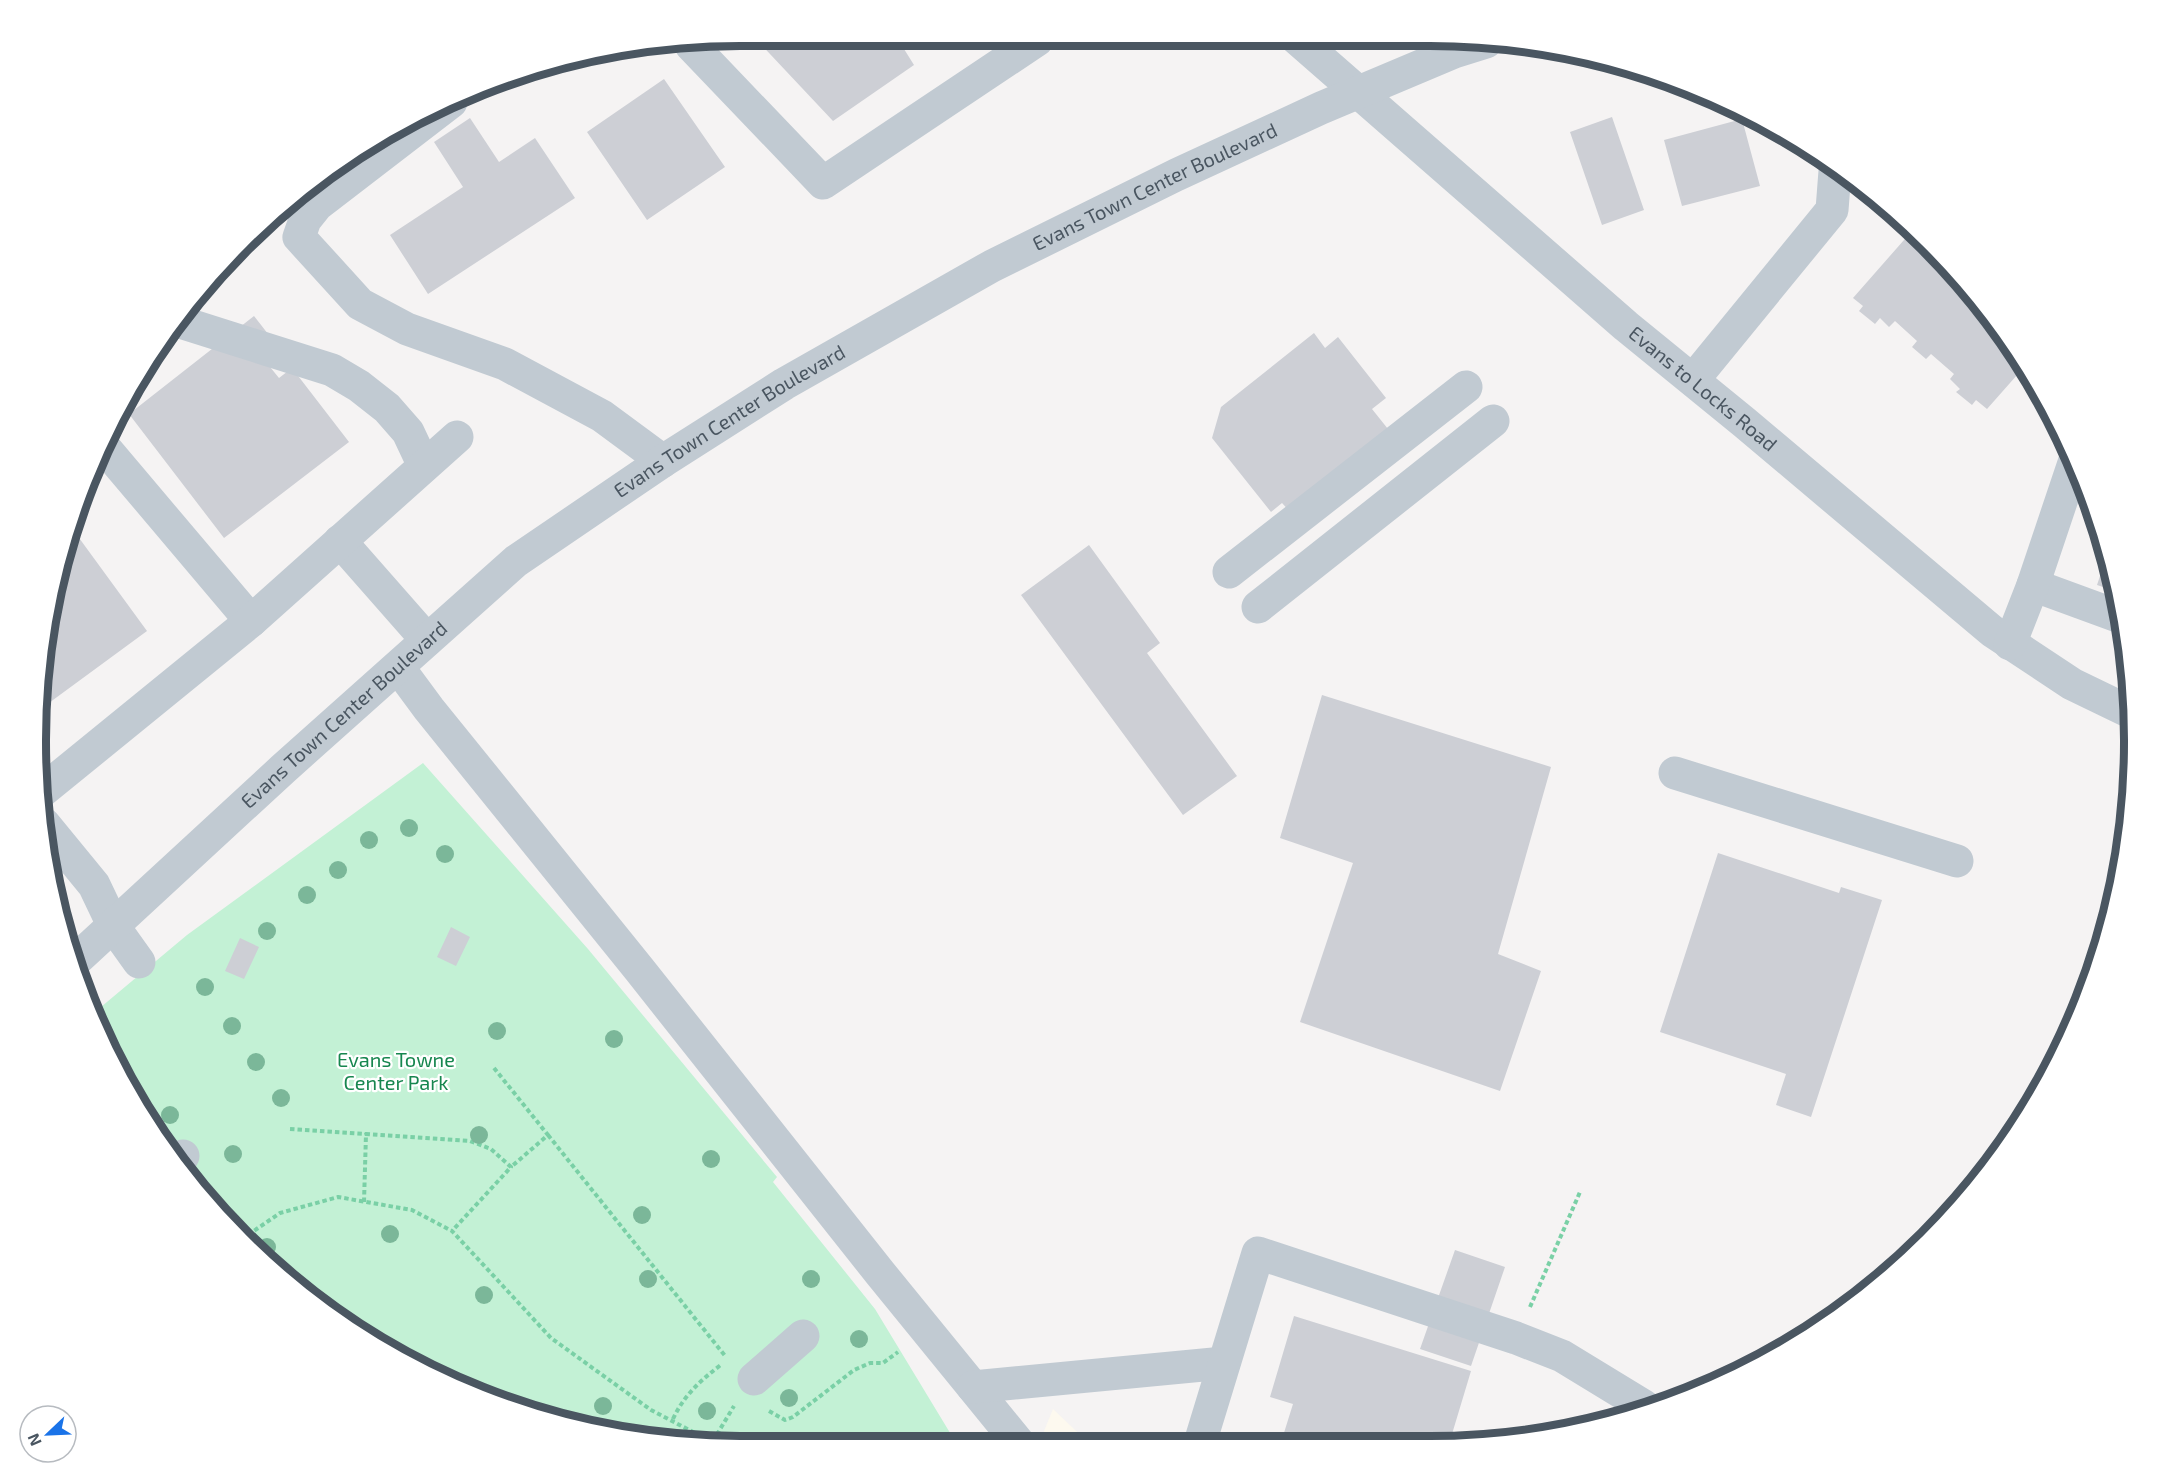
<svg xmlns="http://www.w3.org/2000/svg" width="2171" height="1482" font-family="'Exo 2',sans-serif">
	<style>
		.commercial { fill: #fdf9ef }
		.green { fill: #c3f1d5 }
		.building { fill: #cdcfd5 }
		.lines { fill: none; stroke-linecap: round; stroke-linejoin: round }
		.path { stroke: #7ad0a6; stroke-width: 4; stroke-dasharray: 4.5 3; stroke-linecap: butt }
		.minor { stroke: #c1cad2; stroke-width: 33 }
		.tree { fill: #7bb799 }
		.labels { text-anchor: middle; stroke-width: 4.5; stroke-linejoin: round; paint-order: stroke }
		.street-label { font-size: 20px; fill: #4a5661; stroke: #fff }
		.park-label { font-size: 20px; fill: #17864f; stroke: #fff }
		.rim { fill: none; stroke: #4a5661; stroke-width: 8 }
	</style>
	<rect width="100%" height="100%" fill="#f5f3f3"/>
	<path class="commercial" d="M 1053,1409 L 1092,1446 L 1038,1446 Z"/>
	<path class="green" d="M 423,763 L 588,949 L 777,1177 L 773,1182 L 875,1309 L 958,1446 L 741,1446 L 603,1432 L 471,1392 L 349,1327 L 242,1239 L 155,1133 L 109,1053 L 95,1012 L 187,935 Z"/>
	<path class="building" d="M 753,36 L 920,36 L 904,49 L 914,65 L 833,121 Z
		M 664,79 L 725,167 L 647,220 L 587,132 Z
		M 1612,117 L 1644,210 L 1602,225 L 1570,132 Z
		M 470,118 L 499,162 L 535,138 L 575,198 L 428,294 L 390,235 L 463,187 L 434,142 Z
		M 1742,119 L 1760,186 L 1682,206 L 1664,140 Z
		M 1911,232 L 1944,261 L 2016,350 L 2025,366 L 1987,409 L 1976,400 L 1972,405 L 1956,392 L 1960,389 L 1950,379 L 1954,374 L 1931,354 L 1926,359 L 1912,347 L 1917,341 L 1895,321 L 1889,327 L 1880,318 L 1875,324 L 1859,311 L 1863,306 L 1853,298 Z
		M 254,316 L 272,339 L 257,351 L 279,378 L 292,368 L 349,442 L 224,538 L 129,414 Z
		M 1314,333 L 1325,348 L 1338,337 L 1386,398 L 1372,409 L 1392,434 L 1292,514 L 1282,503 L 1271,512 L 1212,438 L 1221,407 Z
		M 74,531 L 147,631 L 38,711 L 42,649 Z
		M 1089,545 L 1160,643 L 1147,653 L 1237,776 L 1183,815 L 1021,595 Z
		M 2107,555 L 2118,592 L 2097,585 Z
		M 1322,695 L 1551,767 L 1498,954 L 1541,971 L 1500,1091 L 1300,1022 L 1353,863 L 1280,838 Z
		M 1718,853 L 1839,893 L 1841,887 L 1882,900 L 1811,1117 L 1776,1105 L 1786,1074 L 1660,1032 Z
		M 451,927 L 470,937 L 456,966 L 437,957 Z
		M 240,938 L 259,947 L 244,979 L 225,971 Z
		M 1455,1250 L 1505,1267 L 1471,1366 L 1420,1349 Z
		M 1294,1316 L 1471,1371 L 1449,1444 L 1430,1446 L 1315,1446 L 1283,1436 L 1293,1404 L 1270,1397 Z"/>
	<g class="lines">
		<path class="path" d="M 1572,61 L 1588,55
			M 494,1068 L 548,1135 L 511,1167
			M 290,1129 L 366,1134
			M 548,1135 L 726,1357
			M 364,1202 L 366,1134 L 470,1141 L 491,1149 L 511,1167 L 452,1231
			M 242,1239 L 280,1213 L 338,1197 L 412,1210 L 452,1231 L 551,1338 L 651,1410 L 716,1444
			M 1530,1307 L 1580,1192
			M 769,1411 L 785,1420 L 793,1417 L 854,1370 L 870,1363 L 883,1363 L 898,1352
			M 673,1419 C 684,1395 701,1380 722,1364
			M 713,1441 L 734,1406"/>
		<g class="minor">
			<path id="s1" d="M 1294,36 L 1626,326 L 1745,423 L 1992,631 L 2072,684 L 2132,713"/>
			<path d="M 694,42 L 691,45 L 823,183 L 1037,40 L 1034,36"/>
			<path d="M 451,102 L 317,205 L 305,220 L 299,237 L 360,304 L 407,329 L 505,364 L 602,416 L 663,461"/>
			<path d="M 177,321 L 332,370 L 359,386 L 387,408 L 408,432 L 424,466"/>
			<path d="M 1693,380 L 1832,210 L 1835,171"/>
			<path d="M 103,446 L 251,621"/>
			<path d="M 340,541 L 427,640"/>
			<path d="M 1229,572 L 1466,387"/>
			<path d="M 2033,585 L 2123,618"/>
			<path d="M 1258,607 L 1493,421"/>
			<path d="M 2010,644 L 2033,585 L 2075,460"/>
			<path d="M 398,667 L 429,709 L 639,969 L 880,1273 L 1021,1446"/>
			<path d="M 1675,773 L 1957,861"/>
			<path d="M 41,792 L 251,621 L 457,437"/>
			<path d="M 44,824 L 94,885 L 114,927 L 139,962"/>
			<path id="s2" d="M 77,959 L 283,769 L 516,561 L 663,461 L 784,384 L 992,266 L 1176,175 L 1321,108 L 1454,52 L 1486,42"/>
			<path d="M 177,1160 L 183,1156"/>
			<path d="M 754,1379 L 803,1336"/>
			<path d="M 973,1387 L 1224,1363"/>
			<path d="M 1199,1446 L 1258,1253 L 1516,1338 L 1562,1356 L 1644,1406"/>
		</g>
	</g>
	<g class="tree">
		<circle cx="409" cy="828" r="9"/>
		<circle cx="369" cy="840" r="9"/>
		<circle cx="445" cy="854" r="9"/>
		<circle cx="338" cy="870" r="9"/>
		<circle cx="307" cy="895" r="9"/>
		<circle cx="267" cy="931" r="9"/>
		<circle cx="205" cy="987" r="9"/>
		<circle cx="232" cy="1026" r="9"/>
		<circle cx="497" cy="1031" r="9"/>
		<circle cx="614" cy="1039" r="9"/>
		<circle cx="256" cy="1062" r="9"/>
		<circle cx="281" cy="1098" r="9"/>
		<circle cx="170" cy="1115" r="9"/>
		<circle cx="479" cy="1135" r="9"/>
		<circle cx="233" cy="1154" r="9"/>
		<circle cx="711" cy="1159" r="9"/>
		<circle cx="642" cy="1215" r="9"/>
		<circle cx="390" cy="1234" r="9"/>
		<circle cx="267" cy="1247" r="9"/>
		<circle cx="648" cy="1279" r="9"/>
		<circle cx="811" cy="1279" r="9"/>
		<circle cx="484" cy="1295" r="9"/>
		<circle cx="859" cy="1339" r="9"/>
		<circle cx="789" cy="1398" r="9"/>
		<circle cx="603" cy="1406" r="9"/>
		<circle cx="707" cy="1411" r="9"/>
	</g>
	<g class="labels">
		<g class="street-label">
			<text dy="7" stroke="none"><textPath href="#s2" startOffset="1334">Evans Town Center Boulevard</textPath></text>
			<text dy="7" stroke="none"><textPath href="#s1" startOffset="540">Evans to Locks Road</textPath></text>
			<text dy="7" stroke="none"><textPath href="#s2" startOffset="848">Evans Town Center Boulevard</textPath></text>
			<text dy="7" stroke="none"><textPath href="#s2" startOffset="362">Evans Town Center Boulevard</textPath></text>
		</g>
		<g class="park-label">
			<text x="396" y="1067">Evans Towne<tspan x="396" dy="23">Center Park</tspan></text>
		</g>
	</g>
	<path d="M0 0H2171V1482H0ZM740 46H1430A694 694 0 0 1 2124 740V742A694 694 0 0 1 1430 1436H740A694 694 0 0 1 46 742V740A694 694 0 0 1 740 46Z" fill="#fff" fill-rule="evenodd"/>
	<path class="rim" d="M740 46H1430A694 694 0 0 1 2124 740V742A694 694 0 0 1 1430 1436H740A694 694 0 0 1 46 742V740A694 694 0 0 1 740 46Z"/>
	<g transform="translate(48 1434) rotate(247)"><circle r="28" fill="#ffffff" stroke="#b7bbc0" stroke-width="1.5"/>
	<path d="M0-4.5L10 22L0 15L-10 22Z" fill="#1a73e8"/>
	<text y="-9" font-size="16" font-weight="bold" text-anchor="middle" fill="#4a5661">N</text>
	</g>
</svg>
